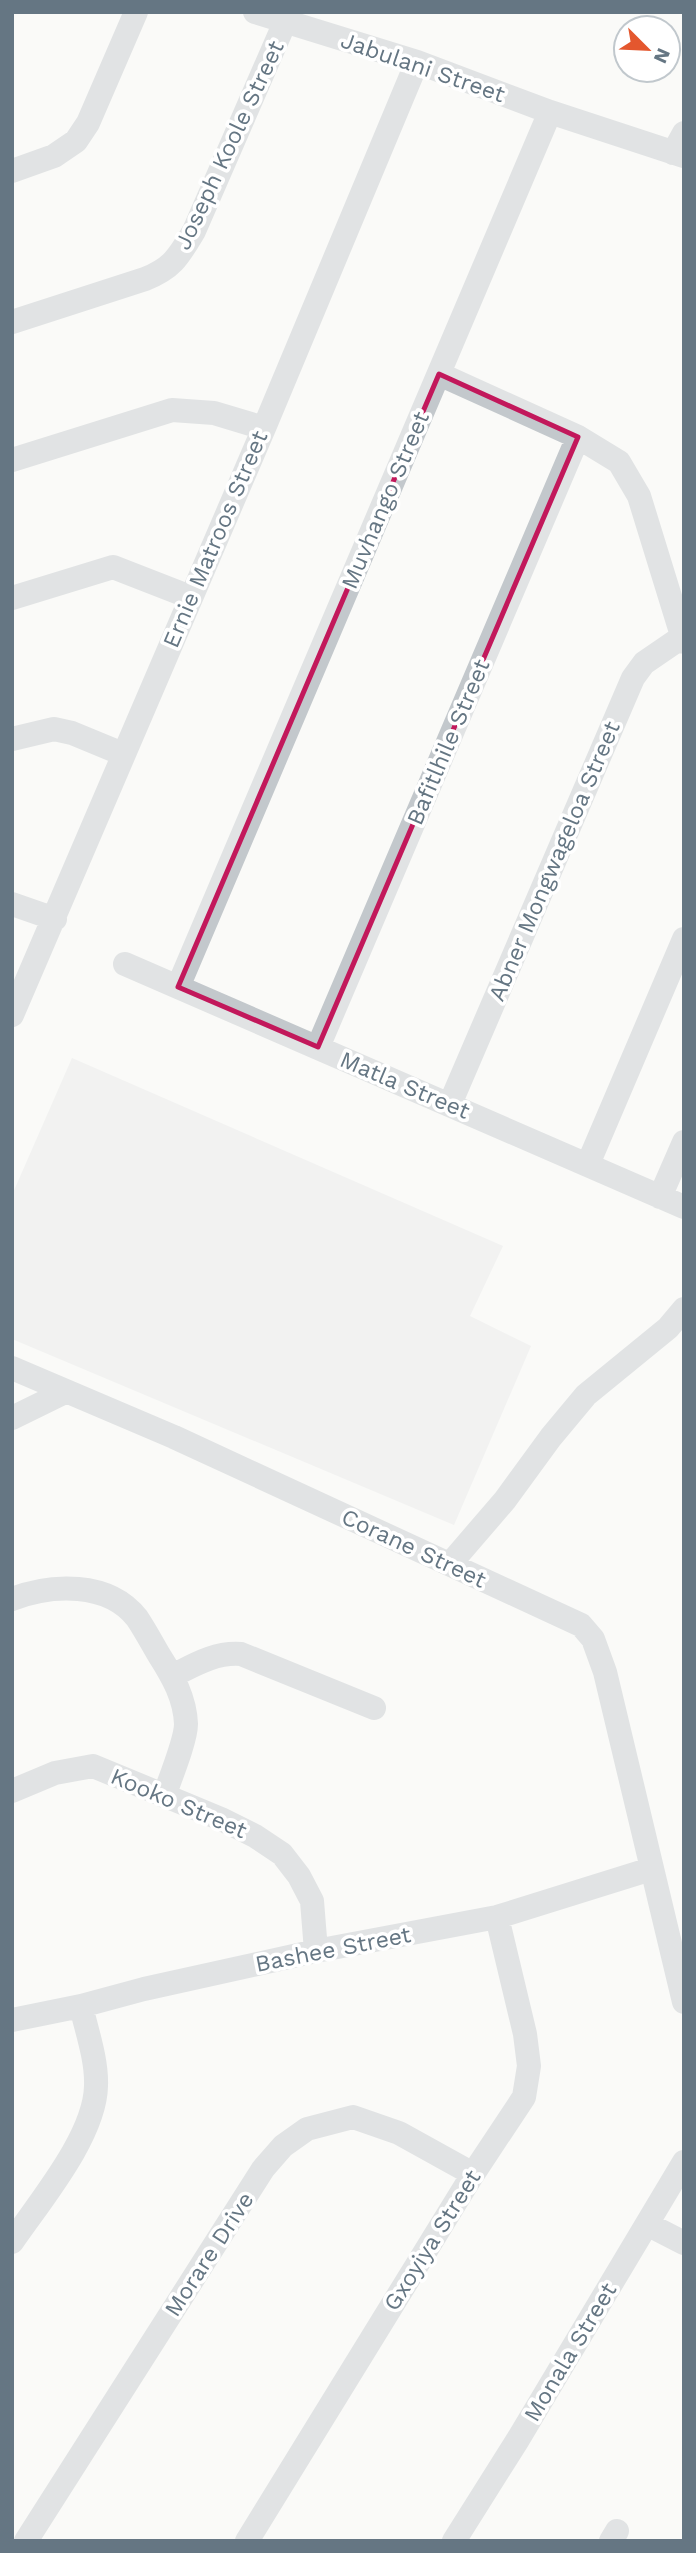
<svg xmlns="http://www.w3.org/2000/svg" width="696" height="2553" font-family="'Work Sans',sans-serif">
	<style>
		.built { fill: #e8e9e9 }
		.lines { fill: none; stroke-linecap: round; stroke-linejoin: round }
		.minor { stroke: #c3c8cc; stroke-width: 24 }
		.marked { fill: none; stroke: #c2185b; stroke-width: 5; stroke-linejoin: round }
		.labels { text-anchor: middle; stroke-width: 7; stroke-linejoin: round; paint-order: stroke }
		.street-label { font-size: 23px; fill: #657683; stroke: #fff }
	</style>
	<rect width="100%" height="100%" fill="#fafaf8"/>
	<path class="built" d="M 72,1058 L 503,1246 L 470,1316 L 531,1346 L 454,1525 L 12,1339 L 12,1195 Z"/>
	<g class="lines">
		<path class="minor" d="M 255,12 L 417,62 L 550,112 L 684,156
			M 673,153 L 684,133
			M 12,171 L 54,156 L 76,141 L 88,123 L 136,12
			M 12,322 L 145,279 C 173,268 179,256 194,231 L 285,22
			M 439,374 L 578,437 L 619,462 L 639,496 L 684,642
			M 12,460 L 172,410 L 214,413 L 264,428
			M 12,598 L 113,567 L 190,597
			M 12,739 L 54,729 L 72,733 L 123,754
			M 12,904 L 55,919
			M 125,964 L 684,1207
			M 178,987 L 550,112
			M 12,1015 L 264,428 L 417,62
			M 318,1047 L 578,437
			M 450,1104 L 633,678 L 644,663 L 682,637
			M 588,1164 L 684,939
			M 660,1197 L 684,1142
			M 12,1368 L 174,1437 L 581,1625 L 593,1639 L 605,1672 L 684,2002
			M 12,1418 L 65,1392
			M 450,1564 L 505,1500 L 551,1437 L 586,1395 L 668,1328 L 684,1309
			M 12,1599 C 51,1584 108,1581 137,1618 C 145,1630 152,1643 159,1655 C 173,1677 185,1698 186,1724 C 186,1740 170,1779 164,1796
			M 172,1676 C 194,1665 215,1652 241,1654 L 374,1708
			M 12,1791 L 55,1773 L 93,1766 L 221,1819 L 255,1836 L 282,1854 L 299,1876 L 312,1901 L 316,1951
			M 12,2020 L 81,2006 L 144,1989 L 316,1951 L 497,1917 L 651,1869
			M 647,2224 L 684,2243
			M 12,2242 C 40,2201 95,2136 96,2086 C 97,2060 87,2032 81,2006
			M 26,2541 L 263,2169 L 283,2146 L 307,2129 L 353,2117 L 399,2133 L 473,2174
			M 247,2541 L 473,2174 L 524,2097 L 529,2066 L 525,2034 L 497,1917
			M 454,2541 L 517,2441 L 684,2162
			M 611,2541 L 617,2531"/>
	</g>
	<path d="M0 0H696V2553H0ZM 439,374 L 578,437 L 318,1047 L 178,987 Z" fill="#fafaf8" fill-opacity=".55" fill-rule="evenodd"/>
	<path class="marked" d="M 439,374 L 578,437 L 318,1047 L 178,987 Z"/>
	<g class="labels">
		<g class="street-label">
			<text transform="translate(423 67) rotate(19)" y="8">Jabulani Street</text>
			<text transform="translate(229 145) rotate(-65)" y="8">Joseph Koole Street</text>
			<text transform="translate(385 500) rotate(-67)" y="8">Muvhango Street</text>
			<text transform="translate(215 539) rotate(-67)" y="8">Ernie Matroos Street</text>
			<text transform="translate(448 742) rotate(-67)" y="8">Bafitlhile Street</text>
			<text transform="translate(554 861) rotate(-67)" y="8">Abner Mongwageloa Street</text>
			<text transform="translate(405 1085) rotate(23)" y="8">Matla Street</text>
			<text transform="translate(414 1548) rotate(25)" y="8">Corane Street</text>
			<text transform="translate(179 1803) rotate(23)" y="8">Kooko Street</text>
			<text transform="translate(333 1949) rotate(-11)" y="8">Bashee Street</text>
			<text transform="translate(432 2240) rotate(-58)" y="8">Gxoyiya Street</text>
			<text transform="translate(209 2254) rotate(-57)" y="8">Morare Drive</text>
			<text transform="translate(570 2352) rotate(-59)" y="8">Monala Street</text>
		</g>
	</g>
	<rect width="696" height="2553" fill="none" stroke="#657683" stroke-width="28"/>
	<g transform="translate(647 49) rotate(114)"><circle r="33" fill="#ffffff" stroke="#c1c8cd" stroke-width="2"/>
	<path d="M0-5L12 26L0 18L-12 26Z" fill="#e4572e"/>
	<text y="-10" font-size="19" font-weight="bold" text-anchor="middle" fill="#657683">N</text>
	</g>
</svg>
